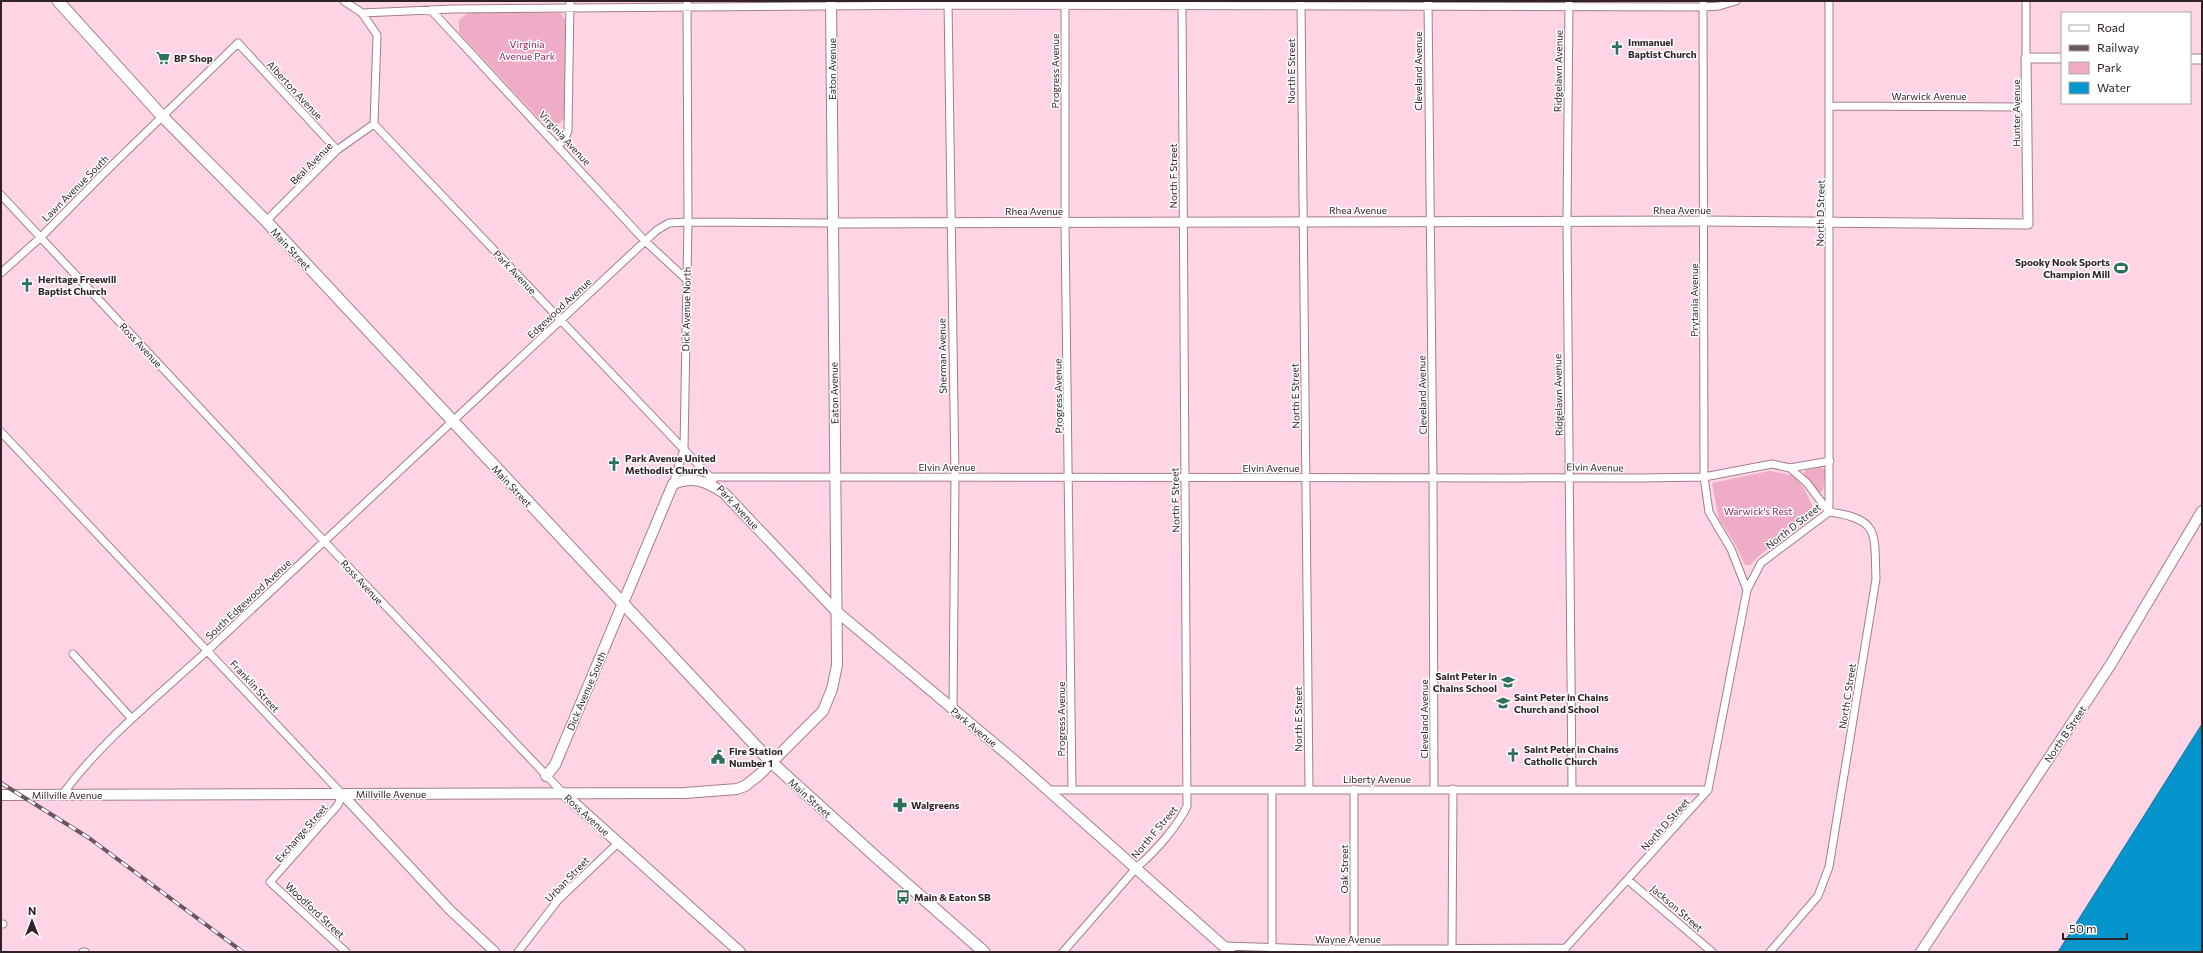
<svg xmlns="http://www.w3.org/2000/svg" width="2203" height="953" font-family="Commissioner,sans-serif">
	<style>
		.green { fill: #efacc6 }
		.water { fill: #0395cc; stroke: #11729b }
		.lines { fill: none; stroke-linecap: round; stroke-linejoin: round }
		.minor-casing { stroke: #a37d8b; stroke-width: 9 }
		.tertiary-casing { stroke: #a37d8b; stroke-width: 11 }
		.secondary-casing { stroke: #a37d8b; stroke-width: 12 }
		.primary-casing { stroke: #a37d8b; stroke-width: 13 }
		.minor { stroke: #fff; stroke-width: 7 }
		.tertiary { stroke: #fff; stroke-width: 9 }
		.secondary { stroke: #fff; stroke-width: 10 }
		.primary { stroke: #fff; stroke-width: 11 }
		.rail-casing { stroke: #6c555e; stroke-width: 4 }
		.rail { stroke: #fff; stroke-width: 2.5; stroke-dasharray: 8; stroke-linecap: butt }
		.labels { text-anchor: middle; stroke-width: 3; stroke-linejoin: round; paint-order: stroke }
		.poi-label { font-size: 10px; font-weight: bold; fill: #312228; stroke: #fff; text-anchor: start }
		.park-label { font-size: 10px; fill: #931e5c; stroke: #fff }
		.street-label { font-size: 10px; fill: #312228; stroke: #fff }
	</style>
	<rect width="100%" height="100%" fill="#ffd5e5"/>
	<path class="green" d="M 469,12 L 560,13 L 565,19 L 566,115 C 560,125 556,127 545,125 L 459,33 L 459,20 Z
		M 1821,467 L 1826,471 L 1823,490 L 1819,493 L 1803,474 L 1806,470 Z
		M 1769,471 L 1794,475 L 1805,490 L 1812,505 L 1811,513 L 1805,523 L 1761,554 L 1750,565 L 1745,565 L 1735,544 L 1719,519 L 1712,483 Z"/>
	<path class="water" d="M 2202,724 L 2202,952 L 2058,952 Z"/>
	<g class="lines">
		<defs>
			<path id="minor" d="M 344,1 L 362,13 L 377,35 L 374,124 L 713,480
				M 948,1 L 955,477 L 953,710
				M 1065,1 L 1065,222 L 1072,790
				M 1301,1 L 1309,790
				M 1428,1 L 1433,478 L 1434,789
				M 1569,1 L 1567,222 L 1572,789
				M 1703,1 L 1704,477 L 1709,512 L 1731,549 L 1747,590
				M 1829,1 L 1829,512
				M 2026,1 L 2026,58
				M 431,10 L 645,241 L 686,279
				M 362,13 L 453,9 L 948,5 L 1703,7 L 1719,6 L 1736,1
				M 1830,106 L 2027,107
				M 559,145 L 565,139 L 568,131 L 570,1
				M 1,195 L 324,541 L 563,793
				M 266,221 L 337,150 L 374,124
				M 1,273 L 41,237 L 101,176 L 238,43 L 337,150
				M 1,432 L 342,794 L 338,805 L 270,882 L 346,952
				M 711,477 L 1641,478 L 1704,477 L 1772,464 L 1790,468 L 1830,461
				M 673,484 L 684,449 L 688,222 L 687,1
				M 73,654 L 132,719
				M 1047,790 L 1708,790
				M 62,795 C 102,740 158,696 207,651 L 657,230 L 669,223 L 688,222 L 833,223
				M 1628,880 L 1712,952
				M 1,924 L 3,924
				M 1224,946 L 1314,949 L 1566,948
				M 1354,949 L 1354,789
				M 1452,949 L 1453,789
				M 83,952 L 85,952
				M 518,952 L 558,900 L 618,843
				M 1063,952 L 1137,867 C 1154,853 1178,826 1187,806 L 1182,1
				M 1272,952 L 1272,790
				M 1562,952 L 1708,790 L 1747,590 L 1761,563 L 1829,512
				M 1770,952 L 1818,896 L 1829,867 L 1876,579 C 1874,534 1881,519 1829,512 L 1807,483 L 1790,468"/>
			<path id="tertiary" d="M 2190,59 L 2202,59
				M 833,223 L 1704,221 L 2028,224 L 2026,58 L 2062,58
				M 342,794 L 450,910 L 495,952"/>
			<path id="secondary" d="M 546,776 L 555,765 L 673,484 C 692,475 707,482 724,493 L 836,611 L 1014,760 L 1230,952
				M 563,793 L 740,952
				M 1,795 L 685,793 L 737,789 L 745,786 L 759,775 L 823,711 L 832,689 L 837,665 L 831,1
				M 1921,952 L 2111,664 L 2202,511"/>
			<path id="primary" d="M 58,1 L 162,116 L 266,221 L 771,762 L 876,857 L 984,952"/>
		</defs>
		<use href="#minor" class="minor-casing"/>
		<use href="#tertiary" class="tertiary-casing"/>
		<use href="#secondary" class="secondary-casing"/>
		<use href="#primary" class="primary-casing"/>
		<use href="#minor" class="minor"/>
		<use href="#tertiary" class="tertiary"/>
		<use href="#secondary" class="secondary"/>
		<use href="#primary" class="primary"/>
		<defs>
			<path id="rail" d="M 1,783 L 89,838 L 243,952"/>
		</defs>
		<use href="#rail" class="rail-casing"/>
		<use href="#rail" class="rail"/>
	</g>
	<defs>
		<symbol id="church-bare" viewBox="-9 -9 18 18"><path d="M-1.2-6h2.4v3.5h3.3v2.4h-3.3V6h-2.4V-.1h-3.3v-2.4h3.3Z" fill="#2f705f" stroke="#fff" stroke-width="2.5" paint-order="stroke"/></symbol>
		<symbol id="supermarket-bare" viewBox="-9 -9 18 18"><path d="M-6-5.5h2.5l.6 2H6L4.5 2H-2.5L-4.4-4H-6ZM-1.5 3.2a1.3 1.3 0 1 0 .1 0ZM3 3.2a1.3 1.3 0 1 0 .1 0Z" fill="#2f705f" stroke="#fff" stroke-width="2.5" paint-order="stroke"/></symbol>
		<symbol id="stadium-bare" viewBox="-9 -9 18 18"><path d="M0-5a6.5 5 0 1 0 0 10a6.5 5 0 1 0 0-10ZM-3.5-1.8h7v3.6h-7Z" fill="#2f705f" stroke="#fff" stroke-width="2.5" paint-order="stroke"/></symbol>
		<symbol id="school-bare" viewBox="-9 -9 18 18"><path d="M0-5L7-2L0 1L-7-2ZM-4 1L0 2.5L4 1V4Q0 6-4 4Z" fill="#2f705f" stroke="#fff" stroke-width="2.5" paint-order="stroke"/></symbol>
		<symbol id="civic-bare" viewBox="-9 -9 18 18"><path d="M-.6-6.5H3V-4.5H.6V-3L4-1V1h2V6H-6V1h2V-1L-.6-3ZM-1.2 2.5V6h2.4V2.5Z" fill="#2f705f" stroke="#fff" stroke-width="2.5" paint-order="stroke"/></symbol>
		<symbol id="pharmacy-bare" viewBox="-9 -9 18 18"><path d="M-2-6h4v4h4v4h-4v4h-4v-4h-4v-4h4Z" fill="#2f705f" stroke="#fff" stroke-width="2.5" paint-order="stroke"/></symbol>
		<symbol id="bus-bare" viewBox="-9 -9 18 18"><path d="M-5-6H5V4H4V6H2V4H-2V6H-4V4H-5ZM-3.5-4V0h7V-4ZM-3.5 1.2v1.5H-2V1.2ZM2 1.2v1.5H3.5V1.2Z" fill="#2f705f" stroke="#fff" stroke-width="2.5" paint-order="stroke"/></symbol>
	</defs>
	<g fill-rule="evenodd">
		<use href="#church-bare" x="1607" y="38" width="20" height="20"/>
		<use href="#supermarket-bare" x="153" y="48" width="20" height="20"/>
		<use href="#stadium-bare" x="2111" y="258" width="20" height="20"/>
		<use href="#church-bare" x="17" y="275" width="20" height="20"/>
		<use href="#church-bare" x="604" y="454" width="20" height="20"/>
		<use href="#school-bare" x="1498" y="672" width="20" height="20"/>
		<use href="#school-bare" x="1493" y="693" width="20" height="20"/>
		<use href="#church-bare" x="1503" y="745" width="20" height="20"/>
		<use href="#civic-bare" x="708" y="747" width="20" height="20"/>
		<use href="#pharmacy-bare" x="890" y="795" width="20" height="20"/>
		<use href="#bus-bare" x="893" y="887" width="20" height="20"/>
	</g>
	<g class="labels">
		<g class="poi-label">
			<text x="1628" y="46">Immanuel<tspan x="1628" dy="12">Baptist Church</tspan></text>
			<text x="174" y="62">BP Shop</text>
			<text x="2110" y="266" text-anchor="end">Spooky Nook Sports<tspan x="2110" dy="12">Champion Mill</tspan></text>
			<text x="38" y="283">Heritage Freewill<tspan x="38" dy="12">Baptist Church</tspan></text>
			<text x="625" y="462">Park Avenue United<tspan x="625" dy="12">Methodist Church</tspan></text>
			<text x="1497" y="680" text-anchor="end">Saint Peter in<tspan x="1497" dy="12">Chains School</tspan></text>
			<text x="1514" y="701">Saint Peter in Chains<tspan x="1514" dy="12">Church and School</tspan></text>
			<text x="1524" y="753">Saint Peter in Chains<tspan x="1524" dy="12">Catholic Church</tspan></text>
			<text x="729" y="755">Fire Station<tspan x="729" dy="12">Number 1</tspan></text>
			<text x="911" y="809">Walgreens</text>
			<text x="914" y="901">Main &amp; Eaton SB</text>
		</g>
		<g class="park-label">
			<text x="527" y="48">Virginia<tspan x="527" dy="12">Avenue Park</tspan></text>
			<text x="1758" y="515">Warwick's Rest</text>
		</g>
		<g class="street-label">
			<text transform="translate(832 69) rotate(-90)" y="4">Eaton Avenue</text>
			<text transform="translate(1055 71) rotate(-90)" y="4">Progress Avenue</text>
			<text transform="translate(1291 71) rotate(-90)" y="4">North E Street</text>
			<text transform="translate(1418 71) rotate(-90)" y="4">Cleveland Avenue</text>
			<text transform="translate(1558 71) rotate(-89)" y="4">Ridgelawn Avenue</text>
			<text transform="translate(295 90) rotate(47)" y="4">Alberton Avenue</text>
			<text x="1929" y="100">Warwick Avenue</text>
			<text transform="translate(2016 113) rotate(-90)" y="4">Hunter Avenue</text>
			<text transform="translate(565 138) rotate(47)" y="4">Virginia Avenue</text>
			<text transform="translate(311 163) rotate(-45)" y="4">Beal Avenue</text>
			<text transform="translate(1173 176) rotate(-90)" y="4">North F Street</text>
			<text transform="translate(75 188) rotate(-45)" y="4">Lawn Avenue South</text>
			<text x="1358" y="214">Rhea Avenue</text>
			<text x="1682" y="214">Rhea Avenue</text>
			<text x="1034" y="215">Rhea Avenue</text>
			<text transform="translate(1820 213) rotate(-89)" y="4">North D Street</text>
			<text transform="translate(291 249) rotate(47)" y="4">Main Street</text>
			<text transform="translate(515 272) rotate(46)" y="4">Park Avenue</text>
			<text transform="translate(1694 300) rotate(-90)" y="4">Prytania Avenue</text>
			<text transform="translate(559 308) rotate(-43)" y="4">Edgewood Avenue</text>
			<text transform="translate(686 309) rotate(-89)" y="4">Dick Avenue North</text>
			<text transform="translate(141 345) rotate(47)" y="4">Ross Avenue</text>
			<text transform="translate(942 356) rotate(-91)" y="4">Sherman Avenue</text>
			<text transform="translate(834 393) rotate(-91)" y="4">Eaton Avenue</text>
			<text transform="translate(1422 395) rotate(-91)" y="4">Cleveland Avenue</text>
			<text transform="translate(1558 395) rotate(-91)" y="4">Ridgelawn Avenue</text>
			<text transform="translate(1058 396) rotate(-91)" y="4">Progress Avenue</text>
			<text transform="translate(1295 396) rotate(-91)" y="4">North E Street</text>
			<text x="947" y="471">Elvin Avenue</text>
			<text transform="translate(1595 467) rotate(1)" y="4">Elvin Avenue</text>
			<text x="1271" y="472">Elvin Avenue</text>
			<text transform="translate(512 486) rotate(47)" y="4">Main Street</text>
			<text transform="translate(1175 500) rotate(-91)" y="4">North F Street</text>
			<text transform="translate(738 507) rotate(47)" y="4">Park Avenue</text>
			<text transform="translate(1793 526) rotate(-38)" y="4">North D Street</text>
			<text transform="translate(362 582) rotate(47)" y="4">Ross Avenue</text>
			<text transform="translate(248 599) rotate(-43)" y="4">South Edgewood Avenue</text>
			<text transform="translate(255 686) rotate(47)" y="4">Franklin Street</text>
			<text transform="translate(586 691) rotate(-67)" y="4">Dick Avenue South</text>
			<text transform="translate(1847 696) rotate(-81)" y="4">North C Street</text>
			<text transform="translate(1061 719) rotate(-90)" y="4">Progress Avenue</text>
			<text transform="translate(1298 719) rotate(-90)" y="4">North E Street</text>
			<text transform="translate(1424 719) rotate(-90)" y="4">Cleveland Avenue</text>
			<text transform="translate(974 727) rotate(39)" y="4">Park Avenue</text>
			<text transform="translate(2065 734) rotate(-56)" y="4">North B Street</text>
			<text x="1377" y="783">Liberty Avenue</text>
			<text x="391" y="798">Millville Avenue</text>
			<text x="67" y="799">Millville Avenue</text>
			<text transform="translate(810 798) rotate(42)" y="4">Main Street</text>
			<text transform="translate(587 815) rotate(42)" y="4">Ross Avenue</text>
			<text transform="translate(1665 824) rotate(-48)" y="4">North D Street</text>
			<text transform="translate(1154 832) rotate(-50)" y="4">North F Street</text>
			<text transform="translate(301 833) rotate(-49)" y="4">Exchange Street</text>
			<text transform="translate(1344 869) rotate(-90)" y="4">Oak Street</text>
			<text transform="translate(567 879) rotate(-46)" y="4">Urban Street</text>
			<text transform="translate(1677 908) rotate(41)" y="4">Jackson Street</text>
			<text transform="translate(315 910) rotate(43)" y="4">Woodford Street</text>
			<text x="1348" y="943">Wayne Avenue</text>
		</g>
	</g>
	<rect width="2203" height="953" fill="none" stroke="#312228" stroke-width="4"/>
	<rect x="2061" y="12" width="130" height="92" fill="#ffffff" stroke="#ada7a9"/>
	<rect x="2069" y="25" width="20" height="6" fill="#ffffff" stroke="#ada7a9"/>
	<text x="2097" y="32" font-size="12" fill="#312228">Road</text>
	<rect x="2069" y="45" width="20" height="6" fill="#6c555e" stroke="#ada7a9"/>
	<text x="2097" y="52" font-size="12" fill="#312228">Railway</text>
	<rect x="2069" y="62" width="20" height="12" fill="#efacc6" stroke="#ada7a9"/>
	<text x="2097" y="72" font-size="12" fill="#312228">Park</text>
	<rect x="2069" y="82" width="20" height="12" fill="#0395cc" stroke="#ada7a9"/>
	<text x="2097" y="92" font-size="12" fill="#312228">Water</text>
	<g transform="translate(32 921)" stroke="#ffffff" stroke-width="3" paint-order="stroke">
	<path d="M0-3L7 15L0 10L-7 15Z" fill="#312228"/>
	<text y="-6" font-size="11" font-weight="bold" text-anchor="middle" fill="#312228">N</text>
	</g>
	<path d="M2063 933v6h64v-6" fill="none" stroke="#312228" stroke-width="2"/>
	<text x="2069" y="933" font-size="12" fill="#312228" stroke="#ffffff" stroke-width="3" paint-order="stroke">50 m</text>
</svg>
